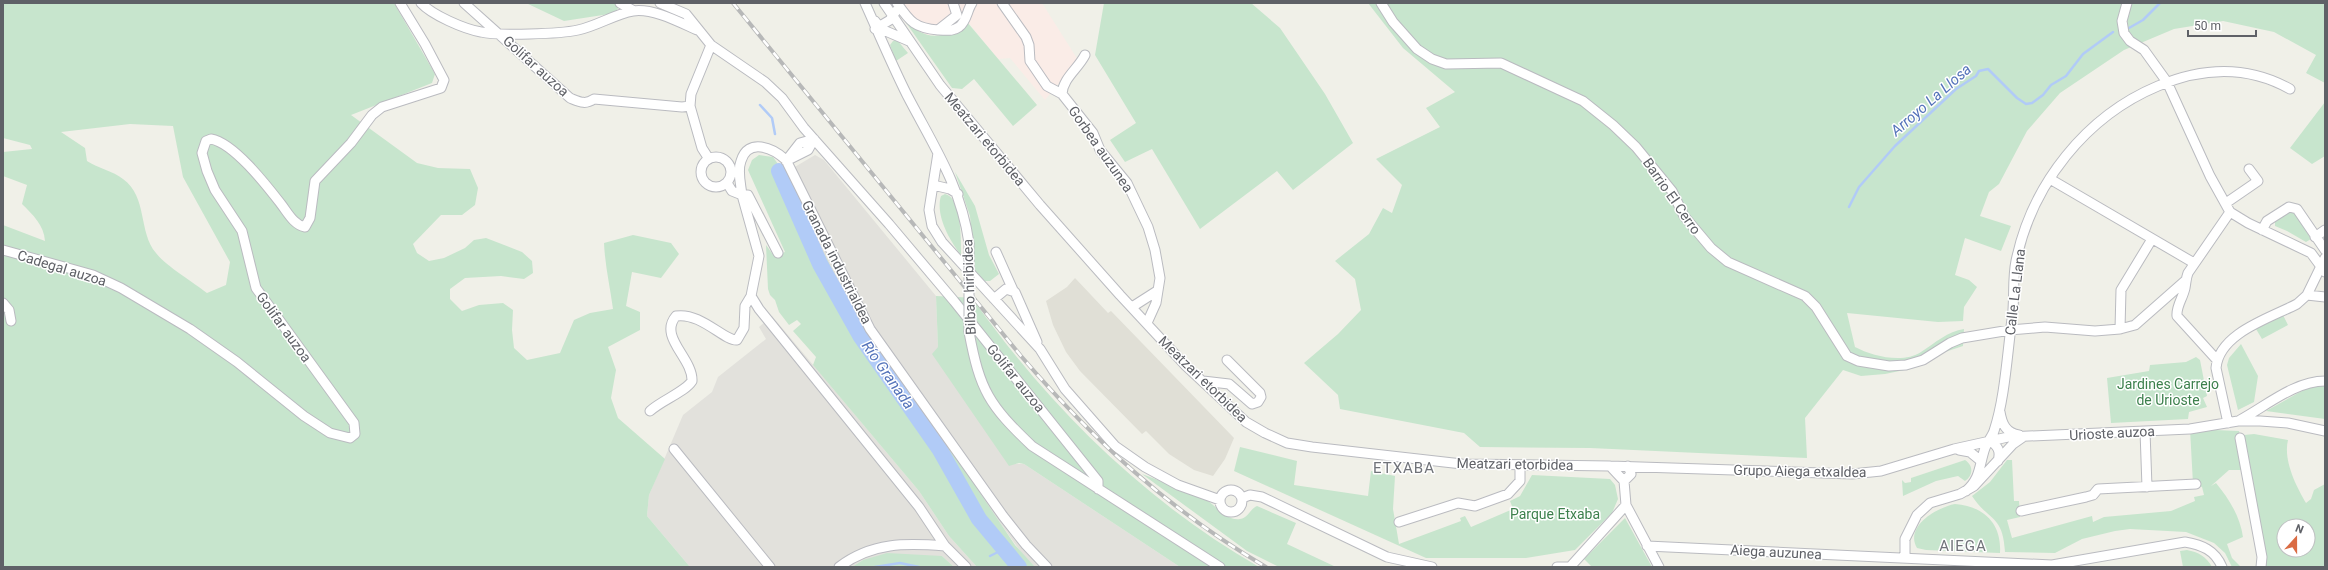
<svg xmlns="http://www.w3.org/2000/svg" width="2328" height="570" font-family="Roboto,sans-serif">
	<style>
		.industrial { fill: #e2e1dc }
		.education { fill: #e0dfd6 }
		.medical { fill: #faece7 }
		.green { fill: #c7e5cd; fill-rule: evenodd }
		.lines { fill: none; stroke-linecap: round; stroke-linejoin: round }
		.stream { stroke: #b1cbf7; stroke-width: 2.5 }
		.river { stroke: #b1cbf7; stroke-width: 16 }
		.minor-casing { stroke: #babbc0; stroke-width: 11 }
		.minor { stroke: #fff; stroke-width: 9 }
		.rail-casing { stroke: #b7b8b8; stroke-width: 4 }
		.rail { stroke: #fff; stroke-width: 2.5; stroke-dasharray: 8; stroke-linecap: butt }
		.minor-bridge-casing { stroke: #babbc0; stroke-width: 11; stroke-linecap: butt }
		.minor-bridge { stroke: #fff; stroke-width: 9 }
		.labels { text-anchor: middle; stroke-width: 3; stroke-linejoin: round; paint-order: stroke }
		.street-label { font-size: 14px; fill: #5f6167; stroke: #fff }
		.park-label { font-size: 14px; fill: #3d804d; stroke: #fff }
		.water-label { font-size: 15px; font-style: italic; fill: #5473ba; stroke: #fff }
		.neighbourhood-label { font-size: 15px; letter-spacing: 1px; fill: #707379; stroke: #fff }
	</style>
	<rect width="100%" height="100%" fill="#f0f0e8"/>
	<path class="industrial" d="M 815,155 L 824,160 L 936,296 L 938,347 L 1014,464 L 1024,464 L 1180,567 L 1035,567 L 1023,555 L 865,333 L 827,261 L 783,174 Z
		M 772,316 L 919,491 L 949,536 L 977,567 L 954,567 L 942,556 L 863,560 L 852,567 L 690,567 L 647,516 L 649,495 L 683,415 L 712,392 L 718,377 L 766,339 L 759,327 Z"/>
	<path class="education" d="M 1075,278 L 1108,313 L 1111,311 L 1234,438 L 1225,459 L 1213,476 L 1194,470 L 1169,454 L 1146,431 L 1142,434 L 1080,371 L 1066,352 L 1053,325 L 1046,301 L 1067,287 Z"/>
	<path class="medical" d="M 890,3 L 1042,3 L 1078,60 L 1045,100 L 1010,58 L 998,59 L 968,22 L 953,33 L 927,35 L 911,28 Z"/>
	<path class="green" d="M 3,3 L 394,3 L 435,74 L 432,83 L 351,115 L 417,163 L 438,168 L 470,169 L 478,188 L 475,205 L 462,215 L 441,215 L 413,244 L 417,253 L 429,261 L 444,258 L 465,248 L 474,240 L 486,238 L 522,252 L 532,261 L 533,273 L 524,279 L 501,276 L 465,278 L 450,289 L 450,299 L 462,311 L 479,305 L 503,303 L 513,310 L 512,330 L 514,348 L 527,360 L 560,353 L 574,320 L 590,313 L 613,309 C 610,286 605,266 604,243 L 633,235 L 671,243 L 679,254 L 661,278 L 632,272 L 626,306 L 640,312 L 640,330 L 608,347 L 616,370 L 611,398 L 618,418 L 665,459 L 649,495 L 647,516 L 690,567 L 3,567 L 3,225 L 45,241 C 44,225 33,215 22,204 L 27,185 L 3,176 L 3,152 L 32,149 L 30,145 L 3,138 ZM 130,124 L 173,126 L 183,177 L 230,262 L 226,285 L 207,293 C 193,282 166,266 156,253 C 138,232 148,197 123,179 C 113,171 98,168 87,161 L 85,148 L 61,132 Z
		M 526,3 L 620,3 L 616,13 L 564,21 Z
		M 1104,3 L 1251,3 L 1280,28 L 1325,94 L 1353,143 L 1293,190 L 1277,171 L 1200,229 L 1152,149 L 1125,162 L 1110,140 L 1136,123 L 1095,55 Z
		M 1368,3 L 2325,3 L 2325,83 L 2306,73 L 2316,55 L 2274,32 L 2223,21 L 2174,29 L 2124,50 L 2060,93 L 2027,131 L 1999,184 L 1989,192 L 1980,216 L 2011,226 L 2001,251 L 1965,238 L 1955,275 L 1969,280 L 1977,287 L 1964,307 L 1963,321 L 1938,322 L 1847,313 L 1855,347 C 1872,356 1903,364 1921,352 C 1935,343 1948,331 1964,329 L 1963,346 L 1942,353 L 1914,368 L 1885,374 L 1861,376 L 1843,370 L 1805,418 L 1807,458 L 1590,448 L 1480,447 L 1464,433 L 1340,409 L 1338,395 L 1304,363 L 1338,334 L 1361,310 L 1355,279 L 1335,261 L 1369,234 L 1383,208 L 1392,213 L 1402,185 L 1376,159 L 1440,127 L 1426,108 L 1455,92 L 1403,48 Z
		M 902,17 C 923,41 942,41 967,22 L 1037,105 L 1013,126 L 974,79 L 962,89 L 952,88 Z
		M 897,40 L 908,53 L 896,61 L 890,45 L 893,41 Z
		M 2325,102 L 2325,156 L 2312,164 L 2290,148 Z
		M 759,155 L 773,157 L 778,164 L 865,333 L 972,481 L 1015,545 L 1035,567 L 977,567 L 949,536 L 919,491 L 813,365 L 816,357 L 793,331 L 801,324 L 797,320 L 789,325 L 779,312 L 775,300 L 770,295 L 768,289 L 766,245 L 774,256 L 785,252 L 748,170 L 752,160 Z
		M 955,172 L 975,206 L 989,255 L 999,274 L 990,281 L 985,281 L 975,272 L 970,216 Z
		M 945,194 C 962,197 961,241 961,255 C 950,241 935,215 941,196 Z
		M 2289,212 L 2295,213 L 2311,239 L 2306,242 L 2287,231 L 2275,226 L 2275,222 Z
		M 936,296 L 977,298 L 975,302 C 1050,408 1146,502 1259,567 L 1180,567 L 1024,464 L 1019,463 L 1009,466 L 932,354 L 938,347 Z
		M 2283,315 L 2288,325 L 2262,339 L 2256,329 Z
		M 2241,344 L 2258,376 L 2254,402 L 2238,410 L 2227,365 L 2229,358 Z
		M 2196,357 L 2200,360 L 2207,396 L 2203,398 L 2207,407 L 2189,412 L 2188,419 L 2111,423 L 2107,378 L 2149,371 L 2150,365 L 2186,362 Z
		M 2325,385 L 2325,419 L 2266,411 L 2309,387 Z
		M 2190,429 L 2239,431 L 2246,470 L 2229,470 L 2211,486 L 2216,483 C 2229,499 2240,516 2243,537 L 2227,544 L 2232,558 L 2241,567 L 2232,567 L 2225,553 L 2214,543 L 2186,532 L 2130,529 L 2115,531 L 2082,539 L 2055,553 L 2005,552 C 2003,514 1988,521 1972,496 L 1990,482 L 2007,460 L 2012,460 L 2014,501 L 2019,501 L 2020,517 L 2007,520 L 2012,538 L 2092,516 L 2093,522 L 2104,517 L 2171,511 L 2195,501 L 2194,497 L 2204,495 L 2202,487 L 2193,484 Z
		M 2254,434 L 2288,440 C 2283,460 2296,486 2306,503 L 2311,499 L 2314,490 L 2325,484 L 2325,567 L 2265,567 L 2267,561 L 2244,435 ZM 2284,526 L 2308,526 L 2308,550 L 2284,550 Z
		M 1240,447 L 1297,461 L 1294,485 L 1368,496 L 1371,471 L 1395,476 L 1393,509 L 1399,544 L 1461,521 L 1460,518 L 1465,516 L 1471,527 L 1513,509 L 1510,501 L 1520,496 L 1532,475 L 1610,479 L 1615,485 L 1618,499 L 1612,513 L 1575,550 L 1526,558 L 1426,558 L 1234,471 Z
		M 1965,460 C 1973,465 1974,475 1965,481 L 1958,476 L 1936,481 L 1903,496 L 1902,480 L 1905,483 L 1911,482 L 1911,478 Z
		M 1142,474 C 1163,482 1186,489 1206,500 C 1217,506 1226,521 1240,519 C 1248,518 1250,509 1257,506 L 1296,523 L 1287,544 L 1336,567 L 1279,567 L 1247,551 Z
		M 1955,504 C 1983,506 2002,523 2000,553 L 1926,550 L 1917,548 C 1904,526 1938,507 1955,504 Z
		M 1625,518 L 1652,567 L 1592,567 L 1584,559 Z
		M 2187,550 C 2198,552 2207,557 2212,567 L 2183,567 L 2180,551 Z
		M 887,553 L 942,556 L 954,567 L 852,567 L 863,560 Z"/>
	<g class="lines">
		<path class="stream" d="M 2129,28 L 2143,20 L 2160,3
			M 760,105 L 772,118 L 775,134
			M 1849,207 L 1859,187 L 1895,146 L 1956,89 L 1976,76 L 1979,71 L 1988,69 L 2017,98 L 2026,104 L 2032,103 L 2043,95 L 2051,85 L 2066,76 L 2083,54 L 2113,32
			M 990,556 L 1004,549
			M 875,567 L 900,563 L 919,567"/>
		<path class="river" d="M 779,171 L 820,264 L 861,337 L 940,450 L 979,519 L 1019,567"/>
		<defs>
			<path id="minor" d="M 421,3 C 432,15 464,29 481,32 C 499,36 560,34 578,30 C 597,26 615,14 633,11 C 653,8 679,22 697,30
				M 464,3 L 570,98 C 580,102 585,105 594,99 L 682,107 L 690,106 L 691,94 L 711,45 L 686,14 L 660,3
				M 620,3 L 634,11
				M 865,3 C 879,34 892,65 907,95 C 933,145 961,186 969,243
				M 884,3 L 940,85 L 1040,205 L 1120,295 L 1186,366 L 1246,422 L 1265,433 L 1287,443 L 1312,447 L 1462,464 L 1610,466 L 1852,474 L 1881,471 L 1954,449 L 2008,437 L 2190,429 L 2238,421 L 2260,421 L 2288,423 L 2325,431
				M 897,3 C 910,22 915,28 938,30 C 946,30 952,32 959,27 C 967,21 967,10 972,3
				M 1002,3 L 1026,37 L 1029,45 L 1030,61 L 1047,86 L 1062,94 L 1093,133 L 1100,150 L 1127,183 L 1148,227 L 1155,250 L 1160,278 L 1156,303 L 1147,323
				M 1381,3 L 1393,22 L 1417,49 L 1432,59 L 1446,64 L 1501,63 L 1583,101 L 1613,125 L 1636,147 L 1672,191 L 1684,216 L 1711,248 L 1728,262 L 1805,296 L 1816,307 L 1847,356 L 1858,361 L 1889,366 L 1906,365 L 1923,360 L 1950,343 L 1962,338 L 2010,330 L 2045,327 L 2095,331 L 2120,329 L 2135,325 L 2185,281
				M 2127,3 L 2122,21 L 2124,33 L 2130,41 L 2144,50 L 2167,82 L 2210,176 L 2230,212
				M 875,21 L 881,29 L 909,41
				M 875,29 L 890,20 L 896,11
				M 938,30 L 957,15 L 953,3
				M 711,45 L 765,82 L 782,98 L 804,128 L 889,224 L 954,301 L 1098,481 L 1098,489
				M 1062,94 C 1063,78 1078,69 1085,55
				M 690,106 L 702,148 L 709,159
				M 938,153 L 929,210 L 932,226 L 942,242 L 1040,349 L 1065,389 L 1115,446 L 1145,467 L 1178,485 L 1220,500
				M701 172a15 15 0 1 1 30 0a15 15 0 1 1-30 0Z
				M 786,161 L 800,143 L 814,139
				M 786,161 L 808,150 L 814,139
				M 2050,179 L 2194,263
				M 933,185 L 950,189 L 958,194
				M 2226,203 L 2258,181 L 2249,169
				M 2230,212 L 2248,223 L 2311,253 L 2325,272
				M 2262,230 L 2267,221 L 2289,207 L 2297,209 L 2325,250
				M 2315,237 L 2325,230
				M 3,250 L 93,275 L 121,288 L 190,329 L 237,362 L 304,416 L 330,433 L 350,438 L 355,434 L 354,423 L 256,288 L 242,231 L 215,190 L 207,171 L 202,153 L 206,141 L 211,139 C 234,143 267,186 281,204 C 288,213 294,225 305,227 L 310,218 L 315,181 L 351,143 L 372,115 L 382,107 L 441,88 L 444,80 L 425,44 L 400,3
				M 996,252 L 1013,290
				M 778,253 L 748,195 L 742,195 C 741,185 737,171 741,161 C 748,137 773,148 786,160 L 870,329 L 1003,516 L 1026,545 L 1047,567
				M 2307,295 L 2325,297
				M 751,296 L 759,309 L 919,507 L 945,546 L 966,567
				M 994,299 L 1006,289 L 1015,292 L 1037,342
				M 3,303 L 9,310 L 11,321
				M 1132,307 L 1157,291
				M 2120,329 L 2121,290 L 2152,239
				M 969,332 C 980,391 989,405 1032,446 L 1220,567
				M 2217,360 L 2177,316 C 2176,306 2183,298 2185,288 C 2186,283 2186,278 2188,273 L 2230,212
				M 1203,381 L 1229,384 L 1252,404 L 1258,402 L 1261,397 L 1260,393 L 1227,360
				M 650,411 C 662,400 685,392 692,381 C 693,358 658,337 676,316 C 701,312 724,341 737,340 L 744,328 L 745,306 L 751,296 L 759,256 L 742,195 L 732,191 L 727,183
				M 2000,412 C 2002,424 2006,433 2019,435
				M 2240,420 C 2266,406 2295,381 2325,381
				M 2228,423 L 2216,368 C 2219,333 2270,318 2297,304 L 2307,295 L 2325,258
				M 2145,431 L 2147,487
				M 2240,438 L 2262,557 L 2261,567
				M 1989,440 C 1998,446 2001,451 1998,461
				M 674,449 L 770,567
				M 1959,450 L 1970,452 L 1981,461
				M 1610,466 L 1624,481 L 1631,474 L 1628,466
				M 1624,481 L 1626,505 L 1659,567
				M1220 501a11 11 0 1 1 22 0a11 11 0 1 1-22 0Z
				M 1966,491 C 1981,478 1979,465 1985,448 C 1987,442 1992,437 1994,431 C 2005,398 2007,355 2012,319 C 2015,300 2012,280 2016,261 C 2032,184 2086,116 2158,86 C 2203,67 2247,65 2290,89
				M 1242,498 L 1250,495 L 1262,497 L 1387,557 L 1432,567
				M 2021,511 L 2086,497 L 2093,495 L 2098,489 L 2196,484
				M 1399,522 L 1458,503 L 1475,506 L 1508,494 L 1520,481 L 1520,465
				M 1647,546 L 2052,565 L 2185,542 C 2202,545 2215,550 2222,567
				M 1905,557 L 1905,539 L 1917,515 L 1930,503 L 1960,494 L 1974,486 L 2013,444 L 2023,437
				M 839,567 C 872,542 906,543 945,546
				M 1557,567 L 1570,567
				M 1570,567 L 1626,505"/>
		</defs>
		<use href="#minor" class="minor-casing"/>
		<use href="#minor" class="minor"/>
		<defs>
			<path id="rail" d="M 733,3 L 1021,356 C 1094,441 1169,510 1266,567"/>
		</defs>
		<use href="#rail" class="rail-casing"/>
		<use href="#rail" class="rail"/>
		<defs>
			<path id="minor-bridge" d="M 969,243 L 969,332"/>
		</defs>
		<use href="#minor-bridge" class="minor-bridge-casing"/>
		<use href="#minor-bridge" class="minor-bridge"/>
	</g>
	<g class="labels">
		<g class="street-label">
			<text transform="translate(536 66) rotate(42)" y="5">Golifar auzoa</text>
			<text transform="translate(985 139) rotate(50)" y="5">Meatzari etorbidea</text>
			<text transform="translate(1101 149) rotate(55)" y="5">Gorbea auzunea</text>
			<text transform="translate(1672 196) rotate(55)" y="5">Barrio El Cerro</text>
			<text transform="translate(837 262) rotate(63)" y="5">Granada industrialdea</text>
			<text transform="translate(62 268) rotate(17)" y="5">Cadegal auzoa</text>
			<text transform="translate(969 287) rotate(-92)" y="5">Bilbao hiribidea</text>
			<text transform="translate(2015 292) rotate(-83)" y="5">Calle La Llana</text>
			<text transform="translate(284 327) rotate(54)" y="5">Golifar auzoa</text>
			<text transform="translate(1016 378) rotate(51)" y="5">Golifar auzoa</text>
			<text transform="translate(1203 379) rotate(44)" y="5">Meatzari etorbidea</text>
			<text transform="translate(2112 433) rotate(-3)" y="5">Urioste auzoa</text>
			<text transform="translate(1515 464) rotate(1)" y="5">Meatzari etorbidea</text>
			<text transform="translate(1800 471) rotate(1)" y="5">Grupo Aiega etxaldea</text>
			<text transform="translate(1776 552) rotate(3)" y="5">Aiega auzunea</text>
		</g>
		<g class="park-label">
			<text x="2168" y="389">Jardines Carrejo<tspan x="2168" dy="16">de Urioste</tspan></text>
			<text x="1555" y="519">Parque Etxaba</text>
		</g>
		<g class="water-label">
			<text transform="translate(1931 100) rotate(-41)" y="5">Arroyo La Llosa</text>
			<text transform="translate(888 375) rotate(55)" y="5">Río Granada</text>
		</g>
		<g class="neighbourhood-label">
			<text x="1404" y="473">ETXABA</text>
			<text x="1963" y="551">AIEGA</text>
		</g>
	</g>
	<rect width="2328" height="570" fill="none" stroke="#5f6167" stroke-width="8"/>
	<g transform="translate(2296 538) rotate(21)"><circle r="19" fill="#ffffff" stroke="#bfc0c2"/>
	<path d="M0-3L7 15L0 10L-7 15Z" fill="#da6c44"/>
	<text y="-6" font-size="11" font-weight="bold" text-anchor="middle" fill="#5f6167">N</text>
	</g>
	<path d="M2188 30v6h68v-6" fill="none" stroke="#5f6167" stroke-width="2"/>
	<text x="2194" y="30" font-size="12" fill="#5f6167" stroke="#ffffff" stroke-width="3" paint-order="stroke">50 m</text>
</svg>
